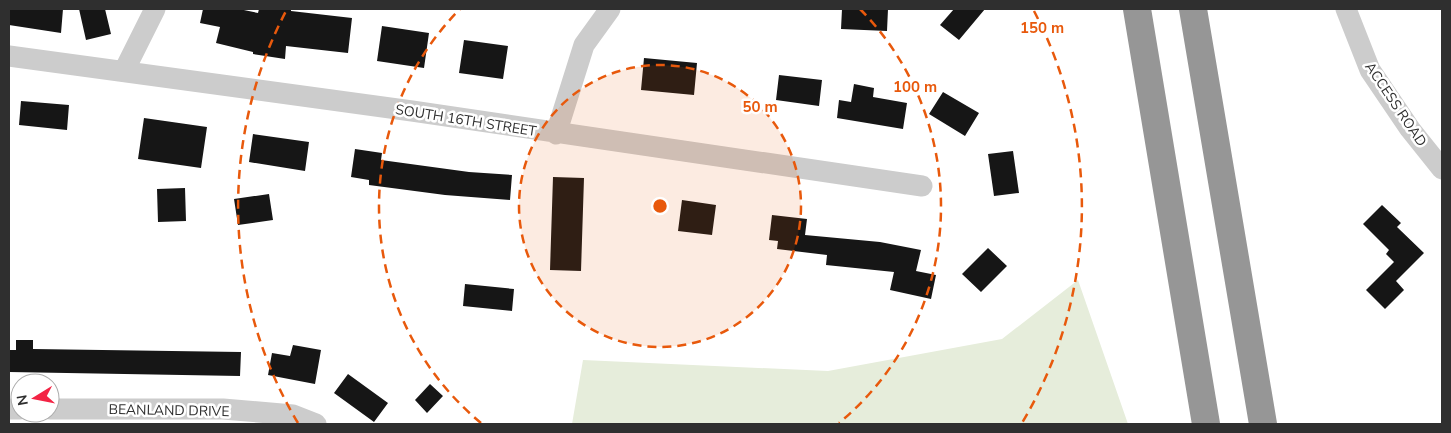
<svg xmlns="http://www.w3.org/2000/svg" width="1451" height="433" font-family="'Nunito Sans',sans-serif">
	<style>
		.green { fill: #e6eddb }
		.building { fill: #161616 }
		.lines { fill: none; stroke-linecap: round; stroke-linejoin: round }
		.street { stroke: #ccc; stroke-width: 21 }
		.highway { stroke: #969696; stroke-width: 28 }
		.ring { fill: none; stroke: #e8590c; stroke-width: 2.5; stroke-dasharray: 9 6 }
		.labels { text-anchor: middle; stroke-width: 5; stroke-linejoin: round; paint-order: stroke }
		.street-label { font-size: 14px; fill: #2f2f2f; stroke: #fff }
		.centre { fill: #e8590c; stroke: #fff; stroke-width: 2.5 }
		.ring-label { font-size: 15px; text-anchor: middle; font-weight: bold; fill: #e8590c; stroke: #fff; stroke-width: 5; stroke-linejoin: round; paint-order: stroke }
	</style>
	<rect width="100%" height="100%" fill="#fff"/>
	<path class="green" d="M 1078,280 L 1128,424 L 572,424 L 583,360 L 828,371 L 1002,339 Z"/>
	<path class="building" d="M 9,9 L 63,9 L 61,33 L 9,25 Z
		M 79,9 L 105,9 L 111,34 L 86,40 Z
		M 203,9 L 239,9 L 258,13 L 259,9 L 291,9 L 291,11 L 352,18 L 348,53 L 286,46 L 285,59 L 253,54 L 253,52 L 216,43 L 220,27 L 200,23 Z
		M 842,9 L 888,9 L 887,31 L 841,29 Z
		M 954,9 L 985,9 L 959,40 L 940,25 Z
		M 382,26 L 429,33 L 424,68 L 377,61 Z
		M 464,40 L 508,46 L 503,79 L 459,73 Z
		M 644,58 L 697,63 L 694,95 L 641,90 Z
		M 779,75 L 822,80 L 819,106 L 776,100 Z
		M 854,84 L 874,88 L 873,97 L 907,103 L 903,129 L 837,118 L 839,100 L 851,102 Z
		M 943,92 L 979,113 L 965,136 L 929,114 Z
		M 21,101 L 69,105 L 67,130 L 19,125 Z
		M 144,118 L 207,127 L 201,168 L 138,159 Z
		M 253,134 L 309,142 L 305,171 L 249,162 Z
		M 355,149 L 382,153 L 381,160 L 469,172 L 512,175 L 510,200 L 445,195 L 369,185 L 369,180 L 351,177 Z
		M 1013,151 L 1019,193 L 994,196 L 988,154 Z
		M 553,177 L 584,178 L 581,271 L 550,270 Z
		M 185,188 L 186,221 L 158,222 L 157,189 Z
		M 269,194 L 273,220 L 238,225 L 234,199 Z
		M 682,200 L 716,205 L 712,235 L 678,231 Z
		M 1382,205 L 1401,223 L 1397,227 L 1424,253 L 1396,281 L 1404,290 L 1385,309 L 1366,290 L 1394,262 L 1386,254 L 1389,250 L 1363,224 Z
		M 772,215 L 807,219 L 805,235 L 880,242 L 921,250 L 916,271 L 936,275 L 931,299 L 890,290 L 894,272 L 826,265 L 827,255 L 777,249 L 778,241 L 769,240 Z
		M 988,248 L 1007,266 L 981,292 L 962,274 Z
		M 465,284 L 514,289 L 512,311 L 463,306 Z
		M 16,340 L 33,340 L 33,349 L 241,352 L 240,376 L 9,372 L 9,350 L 16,350 Z
		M 293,345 L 321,350 L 315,384 L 268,375 L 272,353 L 290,356 Z
		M 348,374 L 388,403 L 374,422 L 334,393 Z
		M 430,384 L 443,396 L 427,413 L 415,400 Z"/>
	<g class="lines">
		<path class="street" d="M 1346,9 L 1370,70 L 1410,129 L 1442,169
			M 9,56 L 412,111 L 922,186
			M 124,71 L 155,9
			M 556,134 L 584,45 L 610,9
			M 9,409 L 20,409
			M 50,409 L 223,409 L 293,415 L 316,424"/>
		<path class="highway" d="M 1137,9 L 1206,424
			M 1193,9 L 1263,424"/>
	</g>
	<circle cx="660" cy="206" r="141" fill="#e8590c" fill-opacity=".12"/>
	<g class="ring">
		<circle cx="660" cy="206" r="141"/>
		<path d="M481 423A281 281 0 0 1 460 9M860 9A281 281 0 0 1 839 423"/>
		<path d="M298 423A422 422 0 0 1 286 11M1034 11A422 422 0 0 1 1022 423"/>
	</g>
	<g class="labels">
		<g class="street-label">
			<text transform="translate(1396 104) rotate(56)" y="5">ACCESS ROAD</text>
			<text transform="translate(466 120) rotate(9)" y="5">SOUTH 16TH STREET</text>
			<text transform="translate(169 410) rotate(1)" y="5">BEANLAND DRIVE</text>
		</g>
	</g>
	<circle cx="660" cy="206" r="8" class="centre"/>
	<g class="ring-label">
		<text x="1042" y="33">150 m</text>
		<text x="915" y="92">100 m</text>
		<text x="760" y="112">50 m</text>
	</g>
	<rect width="1451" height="433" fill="none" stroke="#2f2f2f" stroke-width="20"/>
	<g transform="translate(35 398) rotate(260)"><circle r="24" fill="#ffffff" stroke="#acacac"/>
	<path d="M0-4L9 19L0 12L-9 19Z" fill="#f32344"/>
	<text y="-8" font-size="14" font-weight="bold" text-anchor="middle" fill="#2f2f2f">N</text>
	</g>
</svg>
